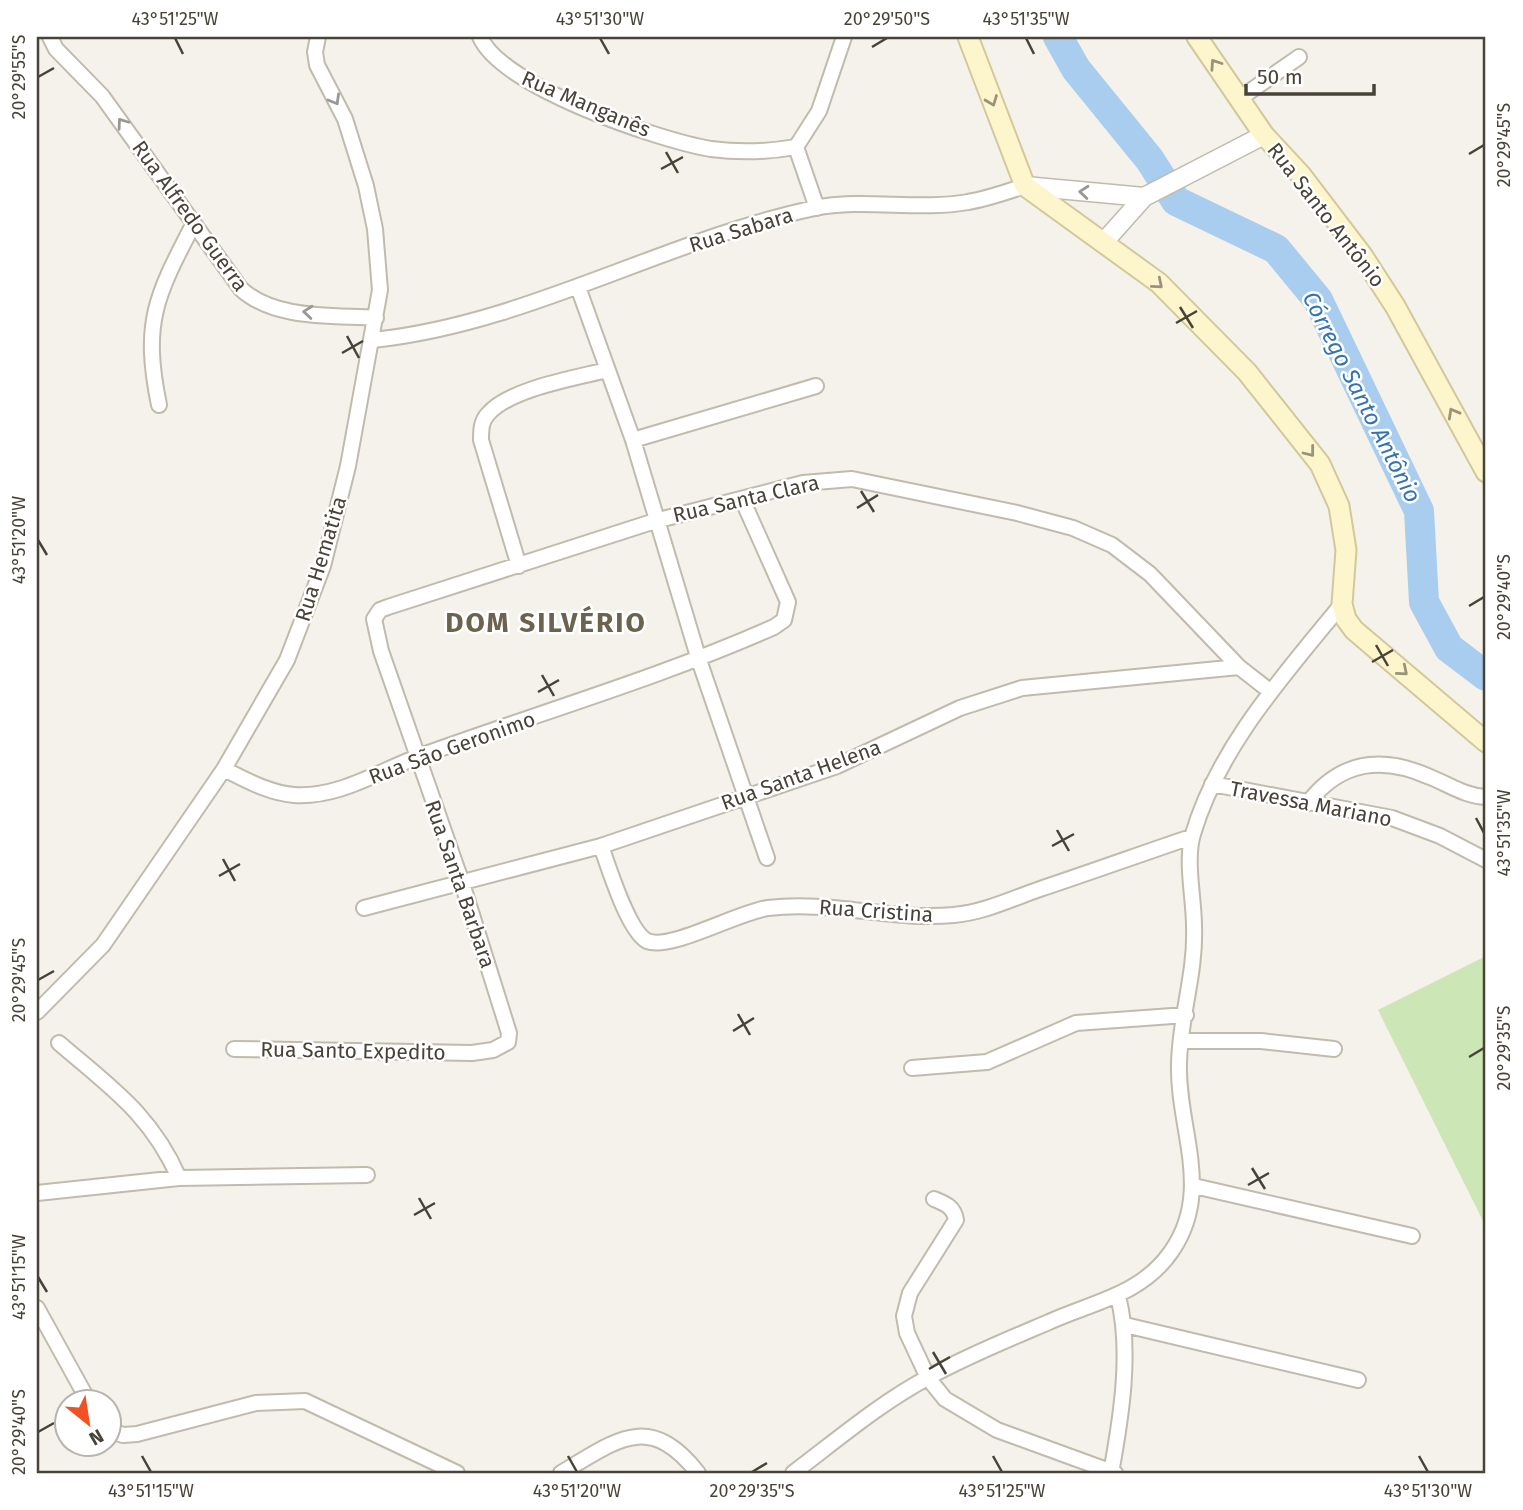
<svg xmlns="http://www.w3.org/2000/svg" width="1523" height="1510" font-family="'Fira Sans',sans-serif">
	<style>
		.green { fill: #cce7b5 }
		.lines { fill: none; stroke-linecap: round; stroke-linejoin: round }
		.river { stroke: #a9cdee; stroke-width: 30 }
		.minor-casing { stroke: #c0bbad; stroke-width: 18 }
		.tertiary-casing { stroke: #c0bbad; stroke-width: 21 }
		.secondary-casing { stroke: #d2c89b; stroke-width: 23 }
		.minor { stroke: #fff; stroke-width: 14 }
		.tertiary { stroke: #fff; stroke-width: 18 }
		.secondary { stroke: #fdf5cc; stroke-width: 19 }
		.oneway { stroke: #99937b }
		.oneway2 { stroke: #9a9892 }
		.ticks { fill: none; stroke: #484338; stroke-width: 2.5 }
		.labels { text-anchor: middle; stroke-width: 5; stroke-linejoin: round; paint-order: stroke }
		.street-label { font-size: 21px; fill: #484338; stroke: #fff }
		.water-label { font-size: 23px; font-style: italic; fill: #3473b2; stroke: #fff }
		.district-label { font-size: 28px; font-weight: bold; letter-spacing: 2px; fill: #6b6250; stroke: #fff }
		.neatline { fill: none; stroke: #484338; stroke-width: 2.5 }
		.ticks-label { font-size: 18px; text-anchor: middle; fill: #484338 }
	</style>
	<rect width="100%" height="100%" fill="#f4f2ea"/>
	<path class="green" d="M 1486,956 L 1486,1227 L 1378,1010 Z"/>
	<g class="lines">
		<path class="river" d="M 1058,37 L 1076,69 L 1150,160 L 1176,201 L 1276,249 L 1318,300 L 1419,511 L 1424,602 L 1449,648 L 1486,676"/>
		<defs>
			<path id="minor" d="M 50,37 L 56,49 L 102,96 L 241,289 C 275,320 333,315 376,318
				M 480,37 C 502,87 658,140 711,149 C 741,153 767,152 796,147 L 819,111 L 844,37
				M 1239,99 L 1299,57
				M 796,147 L 817,208
				M 578,287 L 633,440 L 699,660 L 767,858
				M 373,340 C 527,324 664,240 815,208 C 863,198 919,211 968,202 C 987,199 1006,192 1025,186
				M 159,405 C 142,322 156,296 194,223
				M 633,440 L 816,386
				M 519,566 L 481,440 C 481,431 481,421 488,414 C 509,389 575,378 607,370
				M 224,769 C 246,780 269,793 294,795 C 339,798 379,771 420,756 C 538,713 659,678 774,627 L 784,620 L 788,602 L 742,499
				M 1212,784 L 1392,818 L 1440,836 L 1486,860
				M 1308,803 C 1341,760 1383,756 1430,777 C 1450,785 1465,796 1486,797
				M 601,846 C 609,868 628,931 647,941 C 670,951 738,912 768,908 C 830,900 892,921 954,915 C 985,912 1011,899 1040,889 C 1091,872 1141,854 1191,837
				M 364,908 L 601,846 L 837,766 L 960,708 L 1022,688 L 1239,667
				M 37,1012 L 103,945 L 224,769 L 287,660 L 323,566 L 348,466 L 380,290 L 375,229 L 366,186 L 345,119 L 317,65 L 315,52 L 318,37
				M 1181,1041 L 1261,1041 L 1334,1049
				M 59,1043 C 110,1087 151,1114 179,1178
				M 234,1049 L 472,1053 L 493,1050 L 508,1042 L 509,1033 L 462,883 L 381,651 L 374,619 L 380,610 L 388,607 L 655,521 L 803,483 L 852,479 L 1017,513 L 1073,528 L 1112,545 L 1150,574 L 1239,667 L 1271,692
				M 912,1068 L 987,1062 L 1076,1023 L 1186,1015
				M 1194,1186 L 1412,1236
				M 37,1193 L 179,1178 L 367,1175
				M 934,1199 C 946,1204 954,1207 956,1220 L 910,1293 L 904,1316 L 907,1333 L 928,1378 L 945,1399 L 997,1430 L 1115,1473
				M 37,1308 L 89,1402
				M 1125,1325 L 1358,1380
				M 108,1430 L 123,1435 L 137,1434 L 256,1403 L 305,1401 L 457,1473
				M 561,1473 C 617,1440 649,1411 698,1473
				M 793,1473 C 837,1440 880,1403 929,1377 C 967,1356 1009,1339 1049,1322 C 1093,1302 1141,1295 1171,1252 C 1214,1191 1177,1129 1179,1063 C 1180,1016 1196,973 1194,926 C 1194,898 1185,861 1193,834 C 1219,746 1285,674 1342,604
				M 1111,1473 C 1121,1418 1132,1351 1118,1296"/>
			<path id="tertiary" d="M 1025,186 L 1144,197
				M 1103,243 L 1144,197 L 1264,135"/>
			<path id="secondary" d="M 968,37 L 1025,186 L 1159,283 L 1247,372 L 1320,464 L 1339,506 L 1346,550 L 1342,604 L 1346,619 L 1354,630 L 1486,742
				M 1197,37 L 1264,135 L 1301,175 L 1362,255 L 1395,306 L 1486,472"/>
		</defs>
		<use href="#minor" class="minor-casing"/>
		<use href="#tertiary" class="tertiary-casing"/>
		<use href="#secondary" class="secondary-casing"/>
		<use href="#minor" class="minor"/>
		<use href="#tertiary" class="tertiary"/>
		<use href="#secondary" class="secondary"/>
	</g>
	<defs><path id="oneway-chevron" d="M-2-3.5L2.5 0L-2 3.5" fill="none" stroke-width="1.6" stroke-linecap="round" stroke-linejoin="round" transform="scale(1.75)"/></defs>
	<g class="oneway">
		<use href="#oneway-chevron" transform="translate(1215 64) rotate(-124)"/>
		<use href="#oneway-chevron" transform="translate(992 101) rotate(69)"/>
		<use href="#oneway-chevron" transform="translate(1158 284) rotate(40)"/>
		<use href="#oneway-chevron" transform="translate(1453 413) rotate(-119)"/>
		<use href="#oneway-chevron" transform="translate(1310 452) rotate(52)"/>
		<use href="#oneway-chevron" transform="translate(1403 671) rotate(40)"/>
	</g>
	<g class="oneway2">
		<use href="#oneway-chevron" transform="translate(335 100) rotate(60)"/>
		<use href="#oneway-chevron" transform="translate(122 123) rotate(-126)"/>
		<use href="#oneway-chevron" transform="translate(1084 192) rotate(-175)"/>
		<use href="#oneway-chevron" transform="translate(308 312) rotate(-175)"/>
	</g>
	<path class="ticks" d="M 175,38 L 183,54M 600,38 L 609,54M 1026,38 L 1034,54M 872,47 L 887,38M 38,77 L 54,68M 666,152 L 678,173M 1469,154 L 1484,145M 661,169 L 683,157M 1180,307 L 1193,328M 1176,323 L 1197,311M 347,336 L 359,358M 342,353 L 363,341M 861,491 L 874,512M 857,508 L 878,495M 38,540 L 47,555M 1469,606 L 1484,597M 1376,645 L 1388,666M 1372,662 L 1393,650M 542,675 L 554,696M 538,692 L 559,680M 1476,818 L 1484,833M 1057,830 L 1069,851M 1052,846 L 1074,834M 223,859 L 235,881M 219,876 L 240,864M 38,980 L 54,971M 738,1014 L 750,1035M 733,1031 L 754,1018M 1469,1057 L 1484,1048M 1252,1168 L 1265,1189M 1248,1185 L 1269,1173M 419,1198 L 431,1219M 414,1215 L 435,1203M 38,1277 L 47,1292M 933,1352 L 946,1374M 929,1369 L 950,1357M 38,1432 L 54,1423M 142,1456 L 151,1472M 568,1456 L 577,1472M 993,1456 L 1002,1472M 1419,1456 L 1428,1472M 752,1472 L 767,1463"/>
	<g class="labels">
		<g class="street-label">
			<text transform="translate(586 104) rotate(23)" y="7">Rua Manganês</text>
			<text transform="translate(1326 215) rotate(52)" y="7">Rua Santo Antônio</text>
			<text transform="translate(190 216) rotate(54)" y="7">Rua Alfredo Guerra</text>
			<text transform="translate(741 230) rotate(-17)" y="7">Rua Sabara</text>
			<text transform="translate(746 499) rotate(-13)" y="7">Rua Santa Clara</text>
			<text transform="translate(321 559) rotate(-73)" y="7">Rua Hematita</text>
			<text transform="translate(452 748) rotate(-20)" y="7">Rua São Geronimo</text>
			<text transform="translate(801 775) rotate(-20)" y="7">Rua Santa Helena</text>
			<text transform="translate(1311 804) rotate(11)" y="7">Travessa Mariano</text>
			<text transform="translate(460 884) rotate(71)" y="7">Rua Santa Barbara</text>
			<text transform="translate(876 911) rotate(4)" y="7">Rua Cristina</text>
			<text transform="translate(353 1051) rotate(1)" y="7">Rua Santo Expedito</text>
		</g>
		<g class="water-label">
			<text transform="translate(1362 397) rotate(63)" y="8">Córrego Santo Antônio</text>
		</g>
		<g class="district-label">
			<text x="546" y="632">DOM SILVÉRIO</text>
		</g>
	</g>
	<rect width="1523" height="1510" fill="none" stroke="#ffffff" stroke-width="77"/>
	<g transform="translate(88 1423) rotate(150)"><circle r="33" fill="#ffffff" stroke="#b6b4af" stroke-width="2"/>
	<path d="M0-5L12 26L0 18L-12 26Z" fill="#f25223"/>
	<text y="-10" font-size="19" font-weight="bold" text-anchor="middle" fill="#484338">N</text>
	</g>
	<path d="M1246 84v10h128v-10" fill="none" stroke="#484338" stroke-width="3.5"/>
	<text x="1257" y="84" font-size="21" fill="#484338" stroke="#ffffff" stroke-width="5" paint-order="stroke">50 m</text>
	<rect x="38" y="38" width="1446" height="1434" class="neatline"/>
	<g class="ticks-label">
		<text x="175" y="25">43°51'25"W</text>
		<text x="600" y="25">43°51'30"W</text>
		<text x="887" y="25">20°29'50"S</text>
		<text x="1026" y="25">43°51'35"W</text>
		<text transform="translate(19 77) rotate(-90)" y="6">20°29'55"S</text>
		<text transform="translate(1504 145) rotate(-90)" y="6">20°29'45"S</text>
		<text transform="translate(19 540) rotate(-90)" y="6">43°51'20"W</text>
		<text transform="translate(1504 597) rotate(-90)" y="6">20°29'40"S</text>
		<text transform="translate(1504 833) rotate(-90)" y="6">43°51'35"W</text>
		<text transform="translate(19 980) rotate(-90)" y="6">20°29'45"S</text>
		<text transform="translate(1504 1048) rotate(-90)" y="6">20°29'35"S</text>
		<text transform="translate(19 1277) rotate(-90)" y="6">43°51'15"W</text>
		<text transform="translate(19 1432) rotate(-90)" y="6">20°29'40"S</text>
		<text x="151" y="1497">43°51'15"W</text>
		<text x="577" y="1497">43°51'20"W</text>
		<text x="752" y="1497">20°29'35"S</text>
		<text x="1002" y="1497">43°51'25"W</text>
		<text x="1428" y="1497">43°51'30"W</text>
	</g>
</svg>
